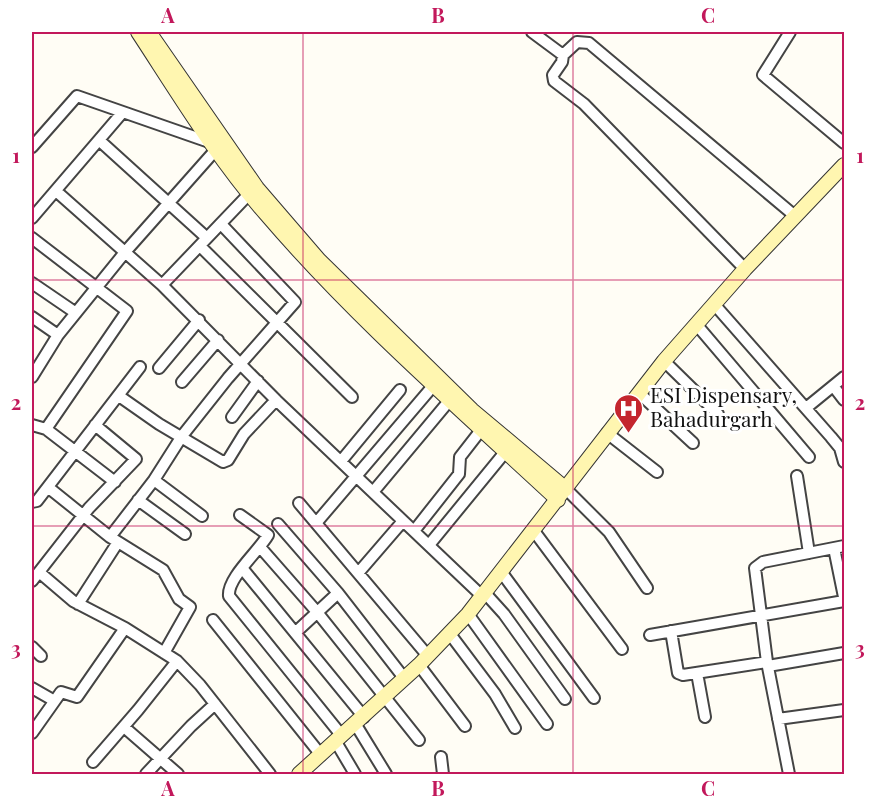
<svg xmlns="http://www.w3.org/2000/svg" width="876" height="806" font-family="'Playfair Display',serif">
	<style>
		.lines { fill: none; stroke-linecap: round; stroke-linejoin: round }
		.street-casing { stroke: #444; stroke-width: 14 }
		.secondary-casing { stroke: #333; stroke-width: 16 }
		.street { stroke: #fff; stroke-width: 10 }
		.secondary { stroke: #fff6b0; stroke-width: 14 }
		.grid { fill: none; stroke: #c2185b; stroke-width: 1.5; stroke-opacity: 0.55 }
		.labels { text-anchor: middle; stroke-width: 6; stroke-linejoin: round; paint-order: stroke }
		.poi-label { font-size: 21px; fill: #111; stroke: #fff; text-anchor: start }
		.neatline { fill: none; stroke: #c2185b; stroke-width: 2 }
		.grid-label { font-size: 20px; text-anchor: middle; font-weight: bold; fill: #c2185b }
	</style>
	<rect width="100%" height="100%" fill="#fffdf5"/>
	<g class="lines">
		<defs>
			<path id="street" d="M 532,32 L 563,55 L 562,62 L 553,75 L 554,81 L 584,104 L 745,269
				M 790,32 L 763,75 L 844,143
				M 563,55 L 577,42 L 589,43 L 795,216
				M 100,141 L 207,238
				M 32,147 L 77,96 L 212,143
				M 56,191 L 162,285 L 276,400 L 482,596
				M 32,218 L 122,113
				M 32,238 L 127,311 L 46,429
				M 200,246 L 352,397
				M 32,283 L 76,313
				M 162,285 L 249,194
				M 714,304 L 831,437 L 840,448 L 844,462
				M 32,317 L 58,335
				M 696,324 L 809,457
				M 664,361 L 718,414
				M 159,368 L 199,320
				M 32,377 L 58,335 L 126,251 L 220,145
				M 182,382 L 218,340
				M 834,387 L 844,400
				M 639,393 L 693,443
				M 119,396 L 159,424 L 223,462 L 228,460 L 244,434 L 276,400
				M 806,408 L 844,377
				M 232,417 L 258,381
				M 32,425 L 46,429 L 115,482
				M 607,433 L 657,472
				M 342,460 L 400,390
				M 797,476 L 809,553
				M 154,480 L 202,516
				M 49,488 L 110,537 L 163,570 L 179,599 L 190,607 L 164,653
				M 566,489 L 609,532 L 647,588
				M 373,492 L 449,401
				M 138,500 L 185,534
				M 32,502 L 37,501 L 140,367
				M 299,503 L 428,656
				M 240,515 L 268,535 C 259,551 227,578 229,596 L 342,736
				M 317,522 L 433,386
				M 278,524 L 338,593 L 404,678
				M 414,531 L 459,474 L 460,457 L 481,430
				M 534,531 L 622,649
				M 110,537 L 154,480 L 182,436 L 228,378 L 295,302 L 221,224
				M 429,545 L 506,451
				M 260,547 L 317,612 L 419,740
				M 834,548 L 844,597
				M 242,568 L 364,717
				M 39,572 L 89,508 L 136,459 L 95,425
				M 359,572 L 403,521
				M 502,573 L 594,698
				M 32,581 L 39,572 L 73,601 L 125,628 L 177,661 L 200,685 L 270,774
				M 485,593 L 504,614 L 565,699
				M 78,604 L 118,542
				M 468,614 L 547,724
				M 213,620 L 321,755
				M 671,631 L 678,673 L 683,675 L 767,662
				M 296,632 L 338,593
				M 450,634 L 495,694 L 515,728
				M 650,635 L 844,601
				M 32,647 L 41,656
				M 419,665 L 465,726
				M 768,666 L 844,653
				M 697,673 L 705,717
				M 32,688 L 53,700
				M 778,719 L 844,710
				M 356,725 L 386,774
				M 124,727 L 178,774
				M 32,733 L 61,692 L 77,697 L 125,628
				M 336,742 L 355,774
				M 441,757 L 443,774
				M 93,762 L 138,710 L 177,661
				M 146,774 L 191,726 L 215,704
				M 789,774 L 767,662 L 755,568 L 763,562 L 844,546"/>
			<path id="secondary" d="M 138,32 C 178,93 217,158 266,214 C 355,318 458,407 558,500
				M 149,32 L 257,188 L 319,260 L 472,410 L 566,489
				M 299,774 L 419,665 L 468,614 L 664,361 L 745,269 L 844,165"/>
		</defs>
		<use href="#street" class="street-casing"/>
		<use href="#secondary" class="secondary-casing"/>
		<use href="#street" class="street"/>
		<use href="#secondary" class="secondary"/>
	</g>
	<path class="grid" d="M 303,32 L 303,774M 573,32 L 573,774M 32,280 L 844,280M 32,526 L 844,526"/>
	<defs>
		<symbol id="hospital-pin" viewBox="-11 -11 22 30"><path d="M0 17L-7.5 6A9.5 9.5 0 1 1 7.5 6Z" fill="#c4262e" stroke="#fff"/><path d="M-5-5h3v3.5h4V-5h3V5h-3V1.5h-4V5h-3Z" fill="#fff"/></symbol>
	</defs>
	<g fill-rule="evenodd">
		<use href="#hospital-pin" x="612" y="392" width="33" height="45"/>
	</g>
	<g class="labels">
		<g class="poi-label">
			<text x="650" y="403">ESI Dispensary,<tspan x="650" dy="24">Bahadurgarh</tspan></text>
		</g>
	</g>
	<rect width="876" height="806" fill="none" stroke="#ffffff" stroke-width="66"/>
	<rect x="33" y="33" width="810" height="740" class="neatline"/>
	<g class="grid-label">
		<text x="168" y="23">A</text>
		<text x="438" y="23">B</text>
		<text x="708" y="23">C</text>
		<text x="16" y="163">1</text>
		<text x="860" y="163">1</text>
		<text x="16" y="410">2</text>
		<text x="860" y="410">2</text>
		<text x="16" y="656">3</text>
		<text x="860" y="656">3</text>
		<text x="168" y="796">A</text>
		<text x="438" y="796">B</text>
		<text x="708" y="796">C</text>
	</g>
</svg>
